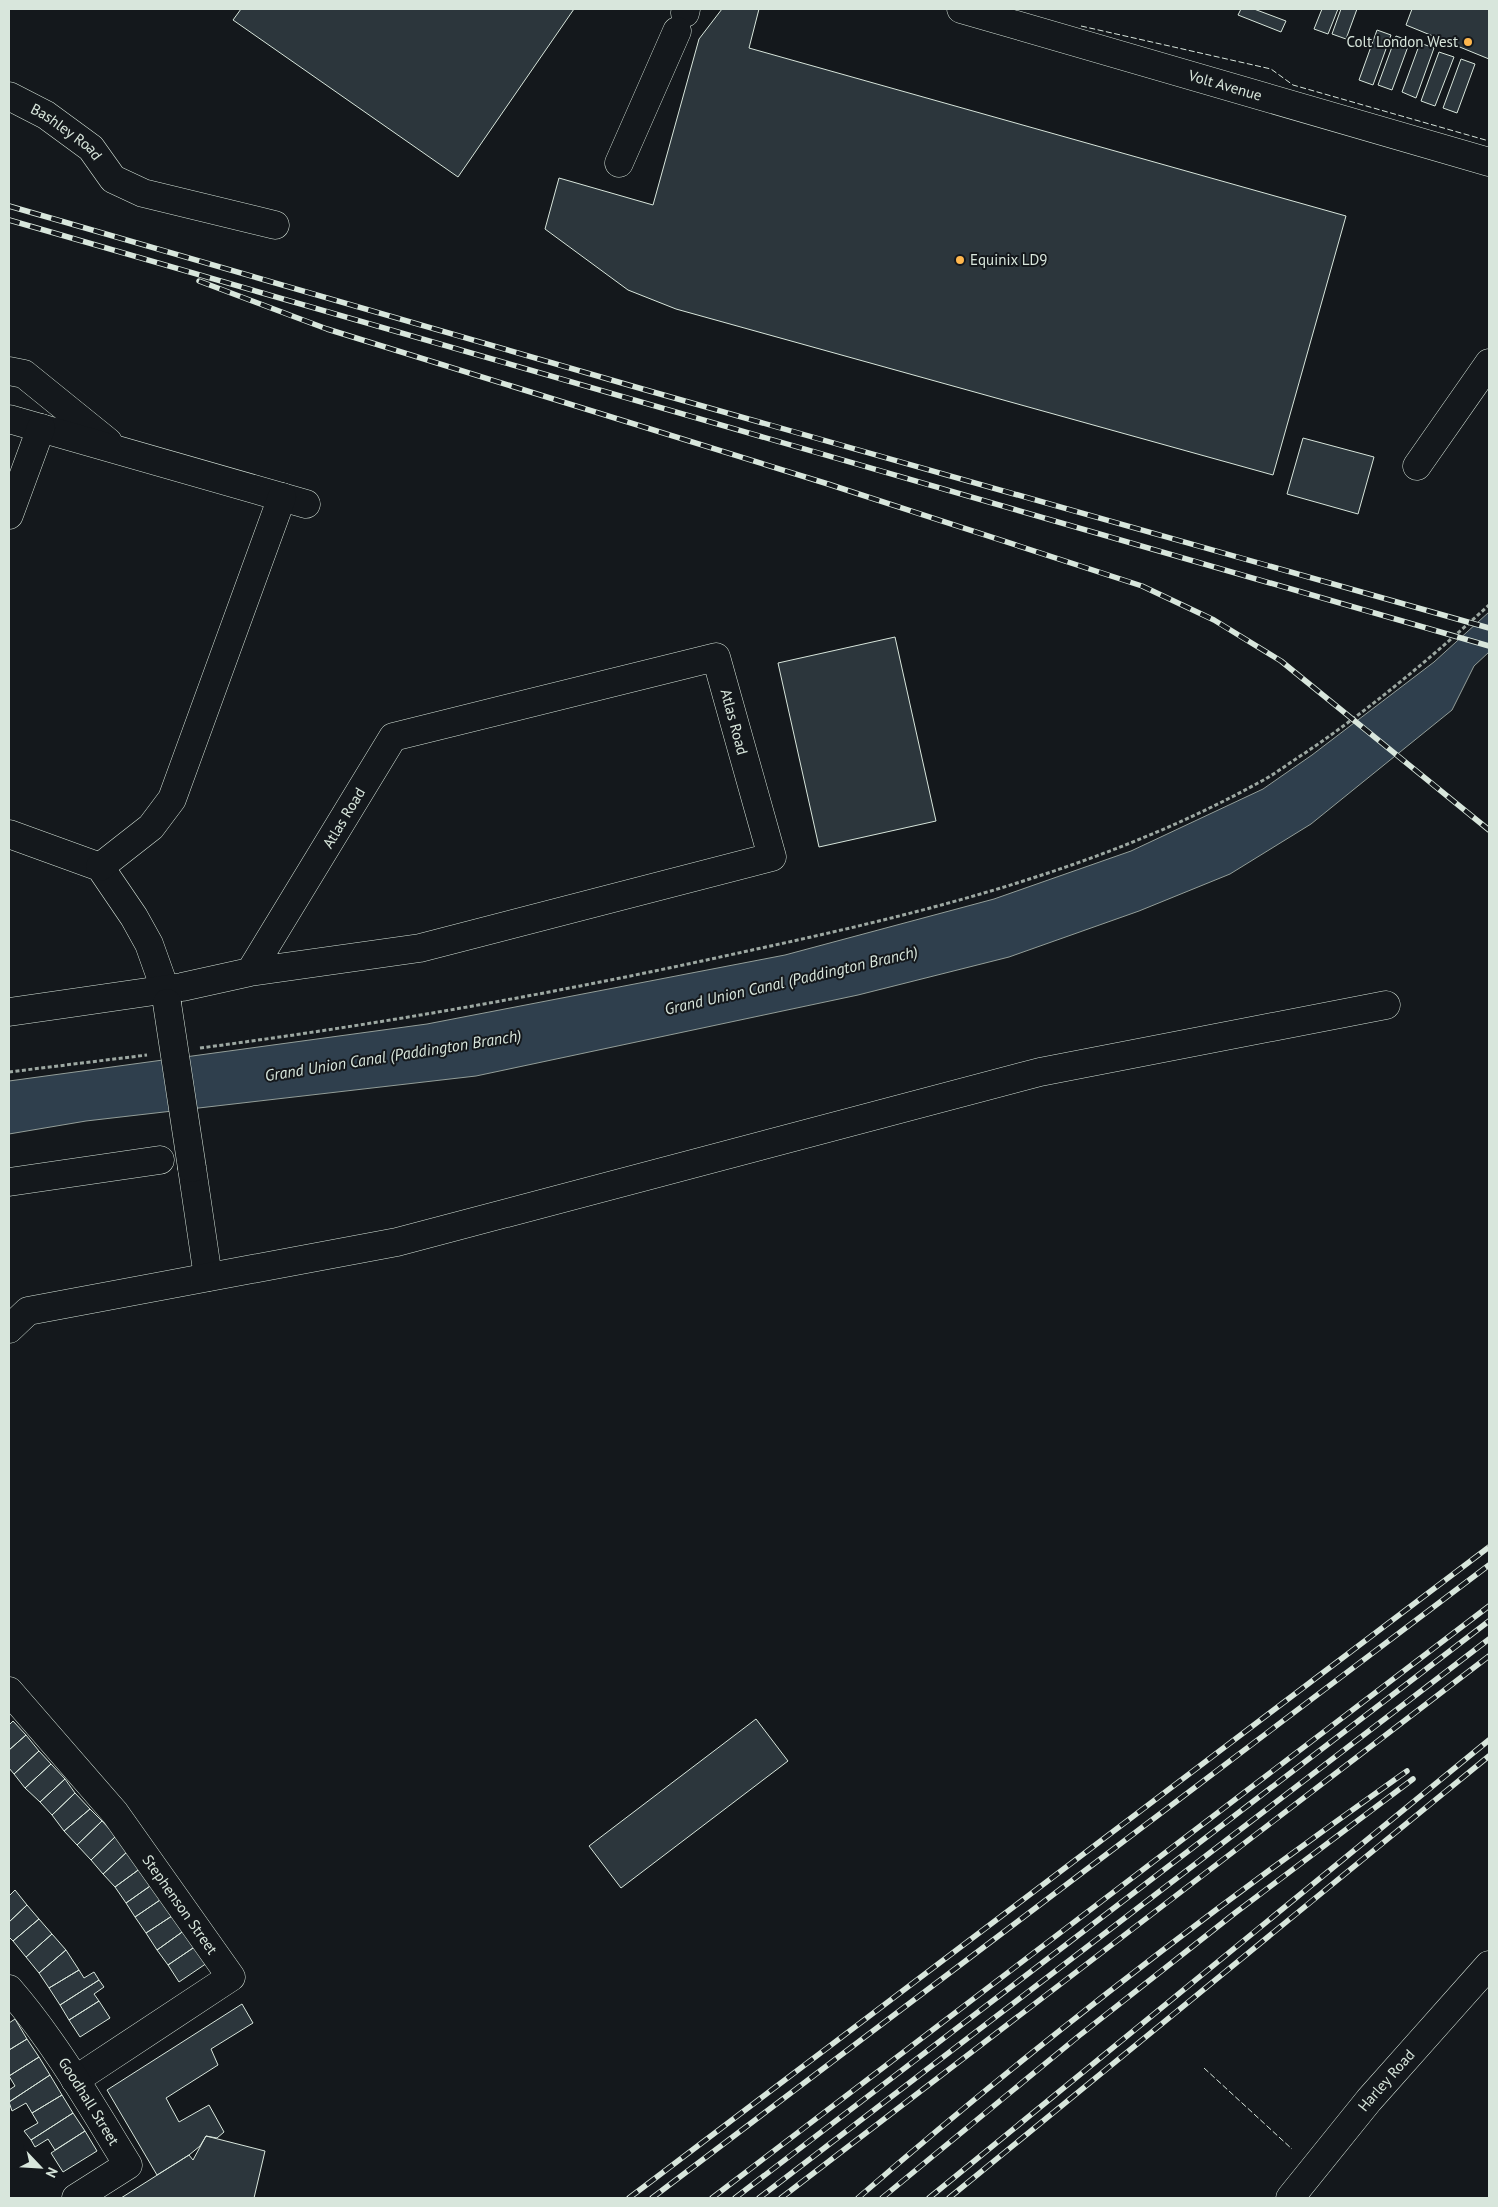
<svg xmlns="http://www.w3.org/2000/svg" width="1498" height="2207" font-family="'PT Sans',sans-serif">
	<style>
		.water { fill: #2f3f4d; stroke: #939e99 }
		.building { fill: #2c363c; stroke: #d8e6dc }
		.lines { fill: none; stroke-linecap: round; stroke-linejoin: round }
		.minor-casing { stroke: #d8e6dc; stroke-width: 29 }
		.path { stroke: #9da8a2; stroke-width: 3; stroke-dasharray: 4 2.5; stroke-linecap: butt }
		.minor { stroke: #14181c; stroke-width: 28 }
		.rail-casing { stroke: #d8e6dc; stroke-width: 5.5 }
		.rail { stroke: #14181c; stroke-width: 4; stroke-dasharray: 11; stroke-linecap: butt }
		.minor-bridge-casing { stroke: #d8e6dc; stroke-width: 29; stroke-linecap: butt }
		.minor-bridge { stroke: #14181c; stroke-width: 28 }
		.fence { stroke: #d8e6dc; stroke-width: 1; stroke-dasharray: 6 2.5; stroke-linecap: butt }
		.poi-dot { fill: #ffb74d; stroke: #14181c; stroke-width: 2 }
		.labels { text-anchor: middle; stroke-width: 4; stroke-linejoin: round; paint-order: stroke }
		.poi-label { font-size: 15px; fill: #d8e6dc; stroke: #14181c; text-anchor: end }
		.street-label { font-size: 15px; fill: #d8e6dc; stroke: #14181c }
		.water-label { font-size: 16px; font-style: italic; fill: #d8e6dc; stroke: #14181c }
	</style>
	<rect width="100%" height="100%" fill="#14181c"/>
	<path class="water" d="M 1489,612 L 1489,652 L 1474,666 L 1452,710 L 1311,824 L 1230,874 L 1139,911 L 1009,957 L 858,995 L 476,1076 L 86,1121 L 9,1134 L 9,1081 L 427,1024 L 785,955 L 994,899 L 1131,851 L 1263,789 L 1312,755 L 1434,662 Z"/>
	<path class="building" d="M 241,9 L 574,9 L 458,177 L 233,20 Z
		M 722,9 L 759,9 L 749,48 L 1346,216 L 1273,475 L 676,309 L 628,290 L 545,229 L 559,178 L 653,205 L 699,39 Z
		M 1241,9 L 1254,9 L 1286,21 L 1281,32 L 1238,15 Z
		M 1322,9 L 1338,9 L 1328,34 L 1314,29 Z
		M 1341,9 L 1357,9 L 1346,39 L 1332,34 Z
		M 1412,9 L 1489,9 L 1489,59 L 1406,25 Z
		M 1377,30 L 1391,35 L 1373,85 L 1359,80 Z
		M 1396,36 L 1410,41 L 1392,90 L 1378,85 Z
		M 1420,43 L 1434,48 L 1416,98 L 1402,92 Z
		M 1439,52 L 1454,57 L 1435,106 L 1421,101 Z
		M 1461,59 L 1475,64 L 1457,113 L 1443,108 Z
		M 1303,438 L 1374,457 L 1358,514 L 1287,494 Z
		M 895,637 L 936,821 L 819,847 L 778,663 Z
		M 756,1719 L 788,1761 L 621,1888 L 589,1846 Z
		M 13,1721 L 26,1735 L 9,1750 L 9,1725 Z
		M 26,1735 L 39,1751 L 14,1774 L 9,1768 L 9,1750 Z
		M 39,1751 L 51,1764 L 25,1788 L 14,1774 Z
		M 51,1764 L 65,1779 L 40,1802 L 25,1788 Z
		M 65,1779 L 75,1793 L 52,1815 L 40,1802 Z
		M 75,1793 L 90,1809 L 64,1831 L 52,1815 Z
		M 90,1809 L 102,1821 L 77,1845 L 64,1831 Z
		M 102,1821 L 116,1836 L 91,1860 L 77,1845 Z
		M 116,1836 L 128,1851 L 103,1874 L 91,1860 Z
		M 128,1851 L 141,1868 L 115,1887 L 103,1874 Z
		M 141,1868 L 153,1884 L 126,1903 L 115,1887 Z
		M 153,1884 L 163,1898 L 135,1917 L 126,1903 Z
		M 15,1890 L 27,1905 L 9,1922 L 9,1896 Z
		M 163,1898 L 175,1914 L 146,1933 L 135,1917 Z
		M 27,1905 L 39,1919 L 13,1941 L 9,1937 L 9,1922 Z
		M 175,1914 L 185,1930 L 157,1950 L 146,1933 Z
		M 39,1919 L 52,1934 L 26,1957 L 13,1941 Z
		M 185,1930 L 196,1946 L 168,1965 L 157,1950 Z
		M 52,1934 L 66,1950 L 39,1973 L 26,1957 Z
		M 196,1946 L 207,1963 L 179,1982 L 168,1965 Z
		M 66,1950 L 79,1970 L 49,1988 L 39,1973 Z
		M 79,1970 L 84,1978 L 94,1972 L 99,1980 L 60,2005 L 49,1988 Z
		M 99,1980 L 104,1987 L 94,1994 L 99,2001 L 69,2020 L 60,2005 Z
		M 99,2001 L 110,2018 L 80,2037 L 69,2020 Z
		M 242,2004 L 253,2023 L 211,2049 L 218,2065 L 166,2098 L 179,2122 L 209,2105 L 224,2132 L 217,2138 L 206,2136 L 200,2146 L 189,2155 L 157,2175 L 107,2090 Z
		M 15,2019 L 27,2039 L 9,2050 L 9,2023 Z
		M 27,2039 L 39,2057 L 9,2076 L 9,2050 Z
		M 39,2057 L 50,2075 L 9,2102 L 9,2090 L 15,2086 L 9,2076 Z
		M 50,2075 L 62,2095 L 32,2113 L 26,2103 L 12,2111 L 9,2102 Z
		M 62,2095 L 73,2113 L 31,2140 L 24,2131 L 38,2123 L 32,2113 Z
		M 73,2113 L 85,2131 L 55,2150 L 48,2139 L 35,2147 L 31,2140 Z
		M 85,2131 L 97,2151 L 63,2172 L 51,2153 Z
		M 206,2136 L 265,2151 L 254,2198 L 121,2198 L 189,2155 L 193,2160 Z"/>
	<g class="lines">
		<defs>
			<g id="minor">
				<path id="s1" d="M 961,9 L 1489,162"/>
				<path d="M 685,13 L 686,9"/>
				<path id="s2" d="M 9,96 L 46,115 L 91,148 L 113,179 L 143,193 L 275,225"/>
				<path d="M 619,163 L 677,31"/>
				<path d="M 9,371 L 24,374 L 108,442"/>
				<path d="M 9,419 L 306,504"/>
				<path d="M 1417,466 L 1489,363"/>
				<path d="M 9,515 L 41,428"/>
				<path d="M 9,834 L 100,867 L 134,917 L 149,944 L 165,989 L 167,1003"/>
				<path d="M 100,867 L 151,827 L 172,799 L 282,497"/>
				<path d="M 9,1012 L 182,987 L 250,972 L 420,948 L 772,857 L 716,657 L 393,737 L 250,972"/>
				<path d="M 192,1168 L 208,1277"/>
				<path d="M 9,1182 L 160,1160"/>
				<path d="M 9,1329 L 28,1311 L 397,1242 L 1040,1072 L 1386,1005"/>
				<path id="s3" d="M 9,1691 L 115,1813 L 231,1977 L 75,2080"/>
				<path id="s4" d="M 9,1989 C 55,2042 91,2105 128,2165 L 76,2198"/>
				<path id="s5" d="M 1290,2198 L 1369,2100 L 1489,1965"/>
			</g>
		</defs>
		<use href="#minor" class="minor-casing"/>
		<path class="path" d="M 200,1048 C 383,1024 563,992 743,952 C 919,914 1098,871 1258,783 C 1274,775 1289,763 1305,753 C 1370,709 1431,658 1489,605
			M 9,1072 L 147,1055"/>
		<use href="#minor" class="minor"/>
		<defs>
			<path id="rail" d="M 9,206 L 646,390 L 1489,628
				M 9,220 L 1489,646
				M 199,281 L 327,329 L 828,484 L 1142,586 L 1214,620 L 1281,661 L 1489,830
				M 629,2198 L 1489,1547
				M 652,2198 L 1489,1565
				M 712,2198 L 1489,1606
				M 735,2198 L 1489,1621
				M 759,2198 L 1489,1639
				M 781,2198 L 1489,1656
				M 858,2198 C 1033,2046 1217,1905 1407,1771
				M 882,2198 L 1080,2035 L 1235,1913 L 1413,1779
				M 929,2198 L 1489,1740
				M 949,2198 L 1489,1756"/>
		</defs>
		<use href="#rail" class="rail-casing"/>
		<use href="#rail" class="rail"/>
		<defs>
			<path id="minor-bridge" d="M 167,1003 L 192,1168"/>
		</defs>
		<use href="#minor-bridge" class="minor-bridge-casing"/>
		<use href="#minor-bridge" class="minor-bridge"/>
		<path class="fence" d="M 1081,26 L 1271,69 L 1293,85 L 1489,141
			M 1204,2068 L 1292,2149"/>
	</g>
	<g class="poi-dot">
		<circle cx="1468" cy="42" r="5"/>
		<circle cx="960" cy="260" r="5"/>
	</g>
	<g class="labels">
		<g class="poi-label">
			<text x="1458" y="47">Colt London West</text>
			<text x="970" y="265" text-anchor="start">Equinix LD9</text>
		</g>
		<g class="street-label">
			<text dy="5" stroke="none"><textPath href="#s1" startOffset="275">Volt Avenue</textPath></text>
			<text dy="5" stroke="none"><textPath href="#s2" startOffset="68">Bashley Road</textPath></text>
			<text transform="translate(734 722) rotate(75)" y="5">Atlas Road</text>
			<text transform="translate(344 818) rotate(-59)" y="5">Atlas Road</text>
			<text dy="5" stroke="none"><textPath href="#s3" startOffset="274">Stephenson Street</textPath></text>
			<text dy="5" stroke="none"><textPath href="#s5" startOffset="152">Harley Road</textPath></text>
			<text dy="5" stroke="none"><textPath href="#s4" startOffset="138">Goodhall Street</textPath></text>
		</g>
		<g class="water-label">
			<text transform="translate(791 980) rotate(-13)" y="6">Grand Union Canal (Paddington Branch)</text>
			<text transform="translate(393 1055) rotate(-9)" y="6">Grand Union Canal (Paddington Branch)</text>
		</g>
	</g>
	<rect width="1498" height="2207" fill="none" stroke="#d8e6dc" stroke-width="20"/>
	<g transform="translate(40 2167) rotate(115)" stroke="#14181c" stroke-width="4" paint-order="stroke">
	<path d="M0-4L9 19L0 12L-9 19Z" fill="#d8e6dc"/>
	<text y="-8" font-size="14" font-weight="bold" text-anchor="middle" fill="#d8e6dc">N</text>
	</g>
</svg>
